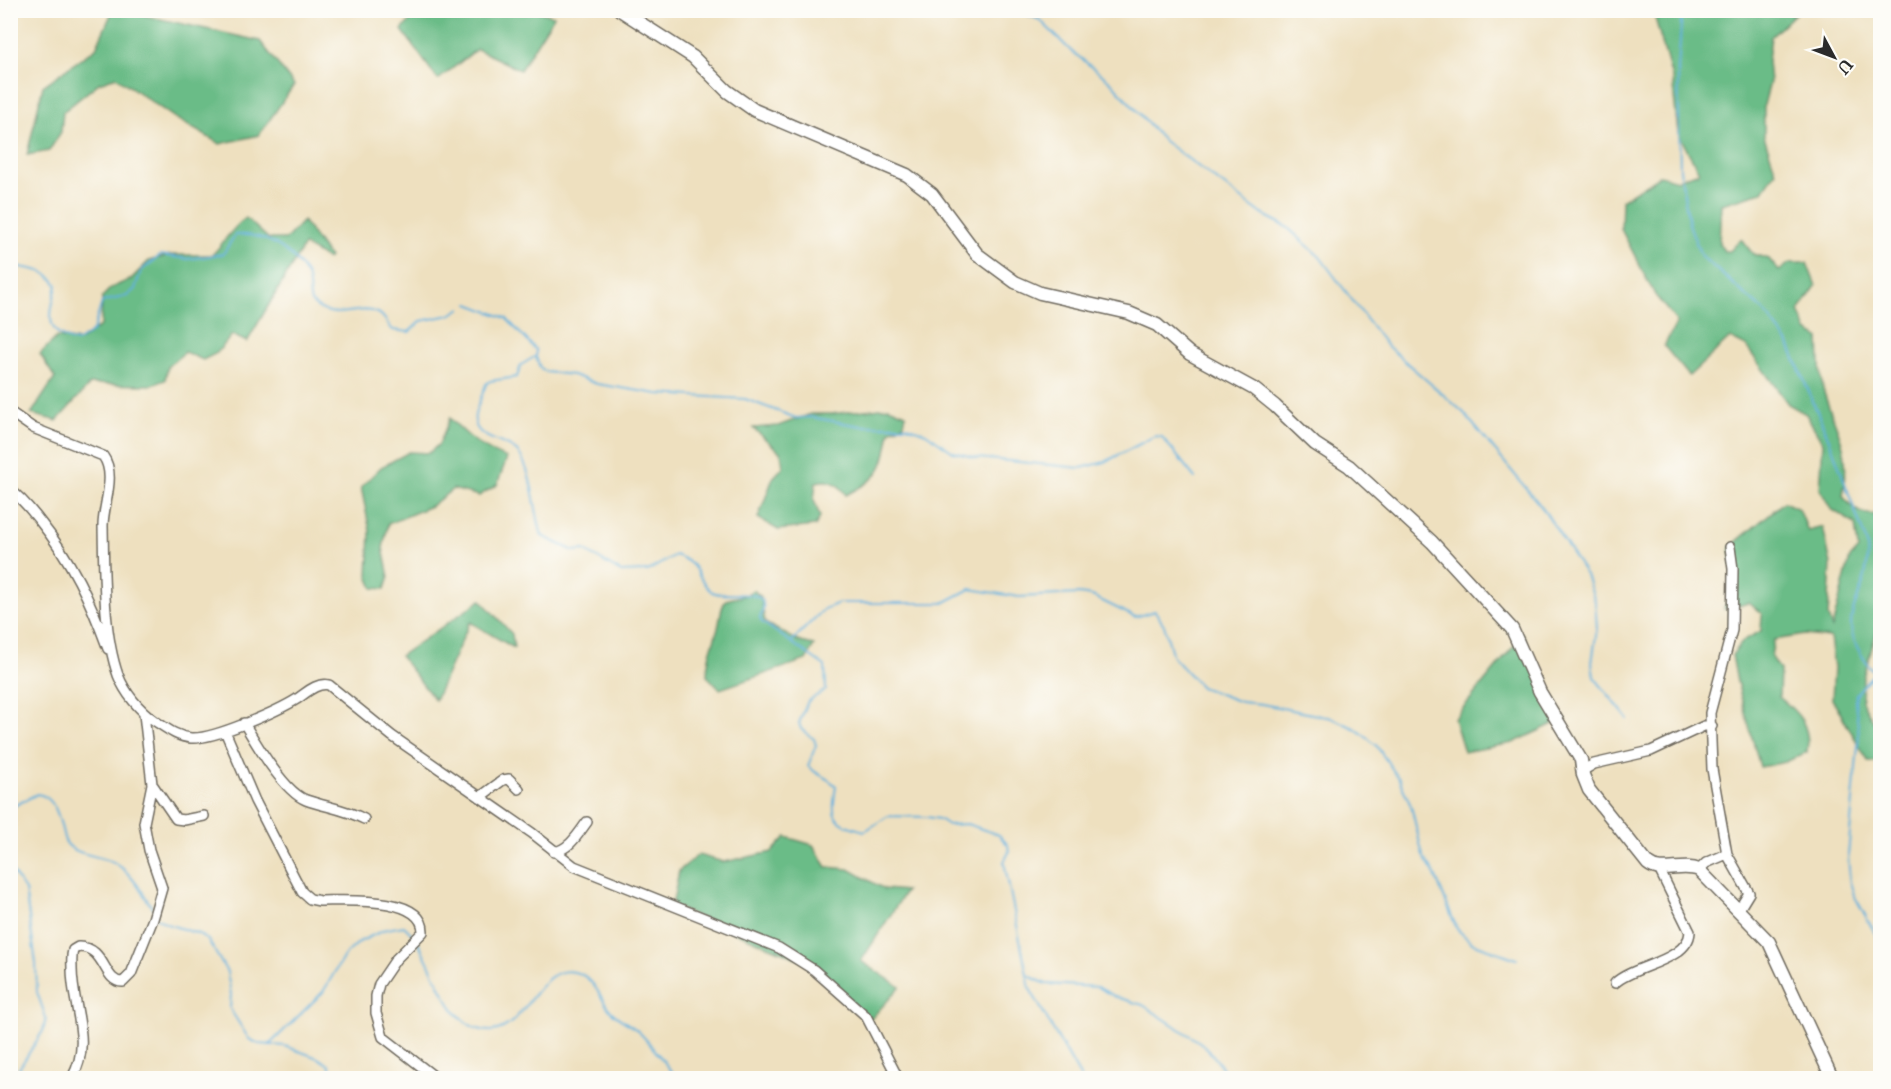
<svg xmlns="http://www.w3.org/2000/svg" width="1891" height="1089" font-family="'IM FELL Double Pica',serif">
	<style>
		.forest { fill: #6abc87; stroke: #4a7459; stroke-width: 1.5 }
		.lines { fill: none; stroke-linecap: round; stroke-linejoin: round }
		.stream { stroke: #62b0dc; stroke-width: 2 }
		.street-casing { stroke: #6f6a5f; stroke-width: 12 }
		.secondary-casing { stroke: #6f6a5f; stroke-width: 15 }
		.street { stroke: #fff; stroke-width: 9 }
		.secondary { stroke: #fff; stroke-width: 12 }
	</style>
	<rect width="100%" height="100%" fill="#fdfcf7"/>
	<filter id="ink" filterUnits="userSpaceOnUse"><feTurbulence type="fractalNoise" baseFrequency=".0167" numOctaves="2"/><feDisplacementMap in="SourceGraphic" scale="12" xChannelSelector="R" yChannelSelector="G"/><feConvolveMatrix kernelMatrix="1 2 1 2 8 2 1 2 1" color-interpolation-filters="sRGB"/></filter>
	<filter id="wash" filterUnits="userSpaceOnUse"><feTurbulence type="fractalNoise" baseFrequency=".008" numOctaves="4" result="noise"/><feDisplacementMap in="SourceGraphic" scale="24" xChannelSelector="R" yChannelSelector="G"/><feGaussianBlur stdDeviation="1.35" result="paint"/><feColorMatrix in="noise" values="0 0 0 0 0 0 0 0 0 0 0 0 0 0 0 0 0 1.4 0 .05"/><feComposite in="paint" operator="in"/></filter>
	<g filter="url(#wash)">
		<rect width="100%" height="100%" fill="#eee0bf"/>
		<path class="forest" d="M 113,10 L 135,11 L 147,16 L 260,41 L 294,85 L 259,135 L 220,144 L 175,118 L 116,77 L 99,83 L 63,112 L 61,132 L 49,151 L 27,155 L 43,86 L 96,48 Z
			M 533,10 L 554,16 L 520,70 L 477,49 L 438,80 L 402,30 L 418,11 Z
			M 1653,11 L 1798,11 L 1771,37 L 1768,61 L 1770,82 L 1764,105 L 1764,136 L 1776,172 L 1762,192 L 1721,204 L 1719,243 L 1724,251 L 1730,251 L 1741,239 L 1753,254 L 1769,259 L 1779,271 L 1790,263 L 1807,263 L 1816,286 L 1799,311 L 1807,331 L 1819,338 C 1820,354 1819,373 1823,389 C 1836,434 1852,445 1843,496 C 1854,511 1862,516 1880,514 L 1880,621 L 1863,677 L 1862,701 L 1873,721 L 1880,722 L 1880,762 L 1868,761 L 1832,699 L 1834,668 L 1830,638 L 1805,635 L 1774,640 L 1771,656 L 1780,670 L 1779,697 C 1799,713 1811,726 1807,752 L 1786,762 L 1760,767 L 1737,682 L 1732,655 L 1744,640 L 1761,631 L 1762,614 L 1749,603 L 1724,609 L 1734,582 L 1730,547 L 1784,502 L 1799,509 L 1808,531 L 1823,527 L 1831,564 L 1828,617 L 1832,628 L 1850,558 L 1858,549 L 1855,524 L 1831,509 L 1820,489 L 1823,443 L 1806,414 L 1788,404 L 1746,346 L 1730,338 L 1689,376 L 1664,346 L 1677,322 L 1655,295 L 1621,229 L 1622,200 L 1660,175 L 1677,180 L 1699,172 L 1678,133 L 1672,78 Z
			M 246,218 L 269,239 L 286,239 L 303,221 L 329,257 L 327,259 L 304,245 L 247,342 L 232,335 L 217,353 L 203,360 L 185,352 L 168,366 L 165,380 L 151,385 L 90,384 L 57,421 L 31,414 L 55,378 L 40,354 L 57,337 L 80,341 L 101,325 L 102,297 L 111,288 L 131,279 L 149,261 L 170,255 L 212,255 C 224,243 231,228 246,218 Z
			M 889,407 L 906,414 L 904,424 L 890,431 C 883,471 882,476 846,495 C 838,483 831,479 816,482 L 814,500 L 820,517 L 815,526 L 778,530 L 758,518 L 773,478 L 783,467 L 781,453 L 753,428 L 778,426 L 811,414 L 831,414 Z
			M 450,418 C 468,437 482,449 507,458 L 497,485 L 479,496 L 453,489 L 431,506 L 388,524 L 383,548 L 389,577 L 385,589 L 373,588 L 368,576 L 370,531 L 361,487 L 381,467 L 409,452 L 429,453 L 439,444 Z
			M 753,590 L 761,597 L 765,623 L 800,642 L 814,645 L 806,660 L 720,689 L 707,676 C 707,657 713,645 718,628 C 721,617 719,610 726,600 L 746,595 Z
			M 481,600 L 512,634 L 514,648 L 470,622 L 435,700 L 400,656 Z
			M 1523,635 L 1560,721 L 1513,743 L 1464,752 L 1454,719 Z
			M 786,837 L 813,845 L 827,867 L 849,869 L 884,889 L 906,891 L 861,961 L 900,987 L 870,1020 L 802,960 L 672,906 L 679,871 L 698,855 L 724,862 L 772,852 Z"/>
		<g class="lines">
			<path class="stream" d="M 1016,10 L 1040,20 L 1070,50 L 1110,81 L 1164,141 L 1262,214 L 1287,227 L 1320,257 L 1385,344 L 1463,412 L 1544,510 L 1586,575 L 1595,601 L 1597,628 L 1592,663 L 1594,677 L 1628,719
				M 1682,10 L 1678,69 L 1680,170 L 1689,224 L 1701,256 L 1763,310 L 1788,342 L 1832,447 L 1867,544 C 1873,608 1820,612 1880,679
				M 10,264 C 29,271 45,266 57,285 C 51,312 41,333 77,342 L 93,331 L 102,302 L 127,296 L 135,289 L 141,271 L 161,255 L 188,259 L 223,254 L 235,235 C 265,232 291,250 306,274 C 311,282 308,294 311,302 C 335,325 358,303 378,313 C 385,316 387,325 393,330 L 409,332 L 421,321 L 450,315 L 461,308
				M 469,304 L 506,318 L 536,350 L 536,356 L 521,365 L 517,377 L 490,381 L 486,384 C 483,394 477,406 475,415 C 471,442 508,438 520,455 C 533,475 535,513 542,536 L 574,551 L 584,550 L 621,572 L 648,571 L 675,555 C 702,565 695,577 711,591 C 723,601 777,581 760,618 L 762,622 L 825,666 L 826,690 L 808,701 L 799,723 L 801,729 L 814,739 L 816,745 L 808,766 C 815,774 827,777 836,786 C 831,819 832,822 865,831 L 888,816 L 927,817 L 939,819 L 948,825 L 967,824 L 999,835 L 1008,845 L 1009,852 L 1004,862 L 1030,989 L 1081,1078
				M 536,357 L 540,368 L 546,372 L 573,375 L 597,384 L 658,394 L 745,399 L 796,418 L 810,417 L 861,426 L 907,426 L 926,433 L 953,452 L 977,458 L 1081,468 L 1105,462 L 1155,436 L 1162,437 L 1195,478
				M 792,641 L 824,609 L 839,603 L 943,603 L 970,589 L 1019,597 L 1079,594 L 1092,596 L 1135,617 L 1155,611 L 1164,625 L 1173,657 L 1201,687 L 1241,702 L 1262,704 L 1332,718 L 1356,729 L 1376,745 L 1399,779 L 1411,806 L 1423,856 L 1434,873 L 1457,929 L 1472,943 L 1517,959
				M 1875,672 L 1856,694 L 1855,701 L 1859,734 L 1848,855 L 1850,882 L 1854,895 L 1880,942
				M 10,808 L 37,794 C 57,796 60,823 64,838 C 68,855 99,855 113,862 C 129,870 143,892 152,908
				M 10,868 L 25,890 L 36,963 L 37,992 L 46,1018 L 43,1031 L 13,1078
				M 157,918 L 167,924 L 199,934 L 208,940 L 227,972 L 231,994 L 230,1009 L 249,1039 L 259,1044 L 285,1046 L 318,1058 L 329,1065 L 334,1078
				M 417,941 C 435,968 450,1033 492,1031 C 528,1028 538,959 578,973 C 594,978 600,998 610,1010 C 618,1020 630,1023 639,1032 C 653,1046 664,1063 677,1078
				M 1027,975 L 1046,984 L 1097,987 L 1116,997 L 1143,1005 L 1201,1043 L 1212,1054 L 1230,1078
				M 269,1045 L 323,992 L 344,956 L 359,942 L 386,929 L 404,926 L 414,936"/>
		</g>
	</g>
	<g filter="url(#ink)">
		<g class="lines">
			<defs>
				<path id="street" d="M 10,412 L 33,428 L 103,456 C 117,475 103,504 103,526 C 104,572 103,633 118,675 C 125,693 139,710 155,721 C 166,728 177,737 191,738 C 212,740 278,711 297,699 C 306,693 317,682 329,685 L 392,736 L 532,833 L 574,866 L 779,948 L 814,970 L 866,1016 L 898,1078
					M 10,490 C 22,498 30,509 39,520 C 72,561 90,600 108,649
					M 244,723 C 255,742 284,792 306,800 C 326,807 345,809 364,819
					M 225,731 L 255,801 L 302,892 L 310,899 L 320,901 C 344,901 424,895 423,932 L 396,959 L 379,984 L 376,996 L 376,1013 L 383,1037 L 436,1078
					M 1582,771 L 1594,764 L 1651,751 L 1704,726 L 1712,726
					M 152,784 L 176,819 L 184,820 L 204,816
					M 480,797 L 503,780 L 509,779 L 519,789
					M 554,852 C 570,849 578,834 587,822
					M 1727,854 L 1749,893 L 1738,911
					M 1699,870 L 1706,863 L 1727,854 L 1712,769 L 1710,713 L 1732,630 L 1733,569 L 1730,547
					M 1615,983 C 1634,965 1688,961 1690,932 L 1659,869
					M 72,1078 C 93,1041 72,1008 72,969 C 72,962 71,957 73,950 L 78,947 C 106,946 103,983 123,982 L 131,974 L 153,919 L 162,888 L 149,850 L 144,823 L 152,784 L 144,714"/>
				<path id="secondary" d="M 620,10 L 693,57 L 727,91 L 754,110 L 907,175 L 932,194 L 977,254 L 1015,282 L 1040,293 L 1129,313 L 1157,325 L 1190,354 L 1254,389 L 1275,406 L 1315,444 L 1349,466 L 1432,542 L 1512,629 L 1540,692 L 1581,760 L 1583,775 L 1589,790 L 1648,864 C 1661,875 1683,863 1699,870 L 1769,942 L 1832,1078"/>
			</defs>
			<use href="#street" class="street-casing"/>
			<use href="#secondary" class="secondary-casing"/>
			<use href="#street" class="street"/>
			<use href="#secondary" class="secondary"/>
		</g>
	</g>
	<rect width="1891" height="1089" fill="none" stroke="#fdfcf7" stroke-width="36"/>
	<g transform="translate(1834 57) rotate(131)" stroke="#fdfcf7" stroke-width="4.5" paint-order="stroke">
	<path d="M0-4.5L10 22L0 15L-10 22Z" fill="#2b2b2b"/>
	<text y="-9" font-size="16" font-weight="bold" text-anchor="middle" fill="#2b2b2b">U</text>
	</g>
</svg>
